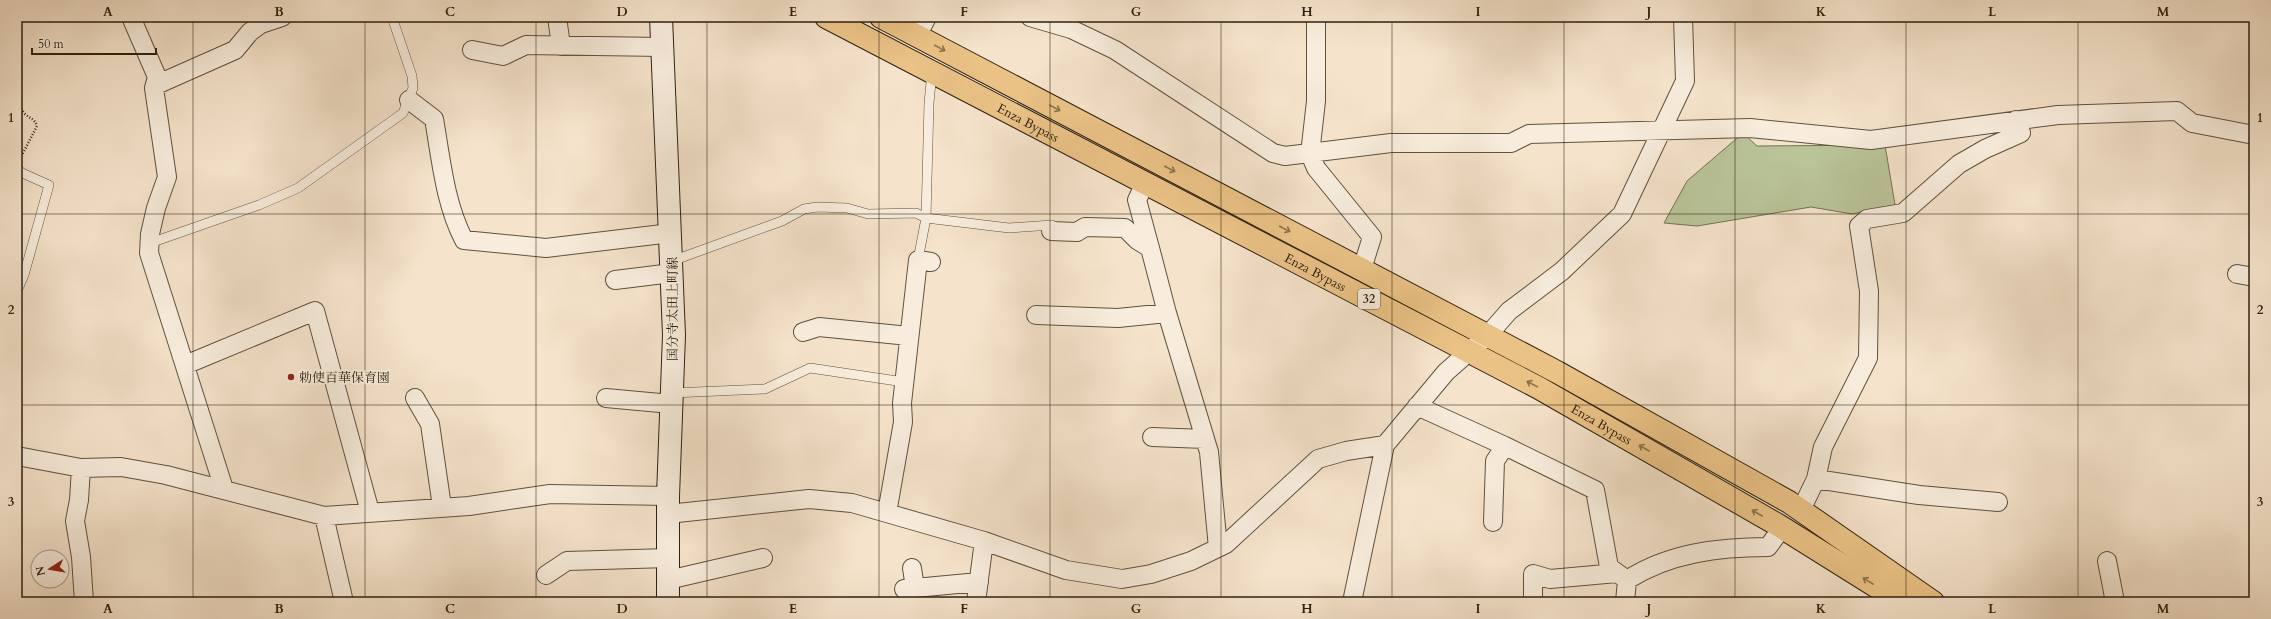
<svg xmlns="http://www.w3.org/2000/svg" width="2271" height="619" font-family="Cardo,'Noto Serif JP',serif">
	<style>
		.green { fill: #bac499; stroke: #747254 }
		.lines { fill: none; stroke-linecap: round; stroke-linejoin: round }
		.lane-casing { stroke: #5f523f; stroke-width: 10 }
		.street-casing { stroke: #5f523f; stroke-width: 20 }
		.secondary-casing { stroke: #2d2110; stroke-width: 24 }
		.highway-casing { stroke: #2d2110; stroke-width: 24 }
		.path { stroke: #2d2110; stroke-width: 2.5; stroke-dasharray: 1 2; stroke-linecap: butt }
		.lane { stroke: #f8eddd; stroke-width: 9 }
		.street { stroke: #f8eddd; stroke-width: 18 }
		.secondary { stroke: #f8eddd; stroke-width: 22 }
		.highway { stroke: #eac286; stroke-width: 22 }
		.oneway { stroke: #8c724b }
		.grid { fill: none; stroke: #2d2110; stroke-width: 1; stroke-opacity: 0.55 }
		.poi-dot { fill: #8f2418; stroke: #f8eddd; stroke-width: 1.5 }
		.labels { text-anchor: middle; stroke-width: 4; stroke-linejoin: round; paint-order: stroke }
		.shield { fill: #f8eddd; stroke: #6a5e4e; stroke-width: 1 }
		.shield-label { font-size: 12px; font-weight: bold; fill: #2d2110 }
		.street-label { font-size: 13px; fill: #2d2110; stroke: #f8eddd }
		.poi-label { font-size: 13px; fill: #2d2110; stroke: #f8eddd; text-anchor: start }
		.neatline { fill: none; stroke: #2d2110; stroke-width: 1.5 }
		.grid-label { font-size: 13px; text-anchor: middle; font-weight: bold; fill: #2d2110 }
	</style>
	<rect width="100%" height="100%" fill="#f5e3cb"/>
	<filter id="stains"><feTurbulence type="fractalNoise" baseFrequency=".005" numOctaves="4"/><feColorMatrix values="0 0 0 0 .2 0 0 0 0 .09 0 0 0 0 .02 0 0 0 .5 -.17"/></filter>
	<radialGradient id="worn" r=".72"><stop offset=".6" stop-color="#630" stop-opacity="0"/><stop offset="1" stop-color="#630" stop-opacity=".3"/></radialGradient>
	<path class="green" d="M 1743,133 L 1757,146 L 1885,145 L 1895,205 L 1852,214 L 1811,207 L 1697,226 L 1664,223 L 1687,181 Z"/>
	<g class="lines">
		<defs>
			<path id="lane" d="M 17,166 L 20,172 L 49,185 L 24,275 L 17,291
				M 150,243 L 259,205 L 298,188 L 403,113 L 413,88 L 412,76 L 392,17
				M 918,260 L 926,218 L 929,103 L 932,72
				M 672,261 L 782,221 L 804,209 L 817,207 L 847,208 L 868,214 L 916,213 L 926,218 L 1009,228 L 1052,225 L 1055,227
				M 672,393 L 765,389 L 810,368 L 904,382"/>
			<path id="street" d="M 131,17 L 157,77 L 154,88 L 167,177 L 156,208 L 150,234 L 149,253 L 224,489
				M 557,17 L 561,46
				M 1030,17 L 1071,29 L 1115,50 L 1273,153 L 1285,156 L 1391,143 L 1511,143 L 1529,134 L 1750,128 L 1871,140 L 2058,115 L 2177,111 L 2192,123 L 2254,135
				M 1316,17 L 1316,101 L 1310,154 L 1316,168 L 1372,237 L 1362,269
				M 917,36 L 927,17
				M 472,50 L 503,56 L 526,45 L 663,47
				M 156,85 L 235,50 L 250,32 L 261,24 L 282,17
				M 409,100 L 434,119 C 441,159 445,204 464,240 L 546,248 L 671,233
				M 1145,183 L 1137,200 L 1150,248
				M 1051,231 L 1077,232 L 1085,227 L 1125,228 L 1137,240 L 1150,248 L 1167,313 L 1209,452 L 1218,548
				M 2237,274 L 2254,277
				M 615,280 L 672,273
				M 1036,315 L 1118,318 L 1167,313
				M 803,332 L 819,327 L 909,336
				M 185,365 L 315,311 L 370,512
				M 415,398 L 430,424 L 442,507
				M 606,398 L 671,404
				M 1417,406 L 1505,446 L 1595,490 L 1609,567 L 1627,580 L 1625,602
				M 1152,437 L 1205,439
				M 17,456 L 81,468 L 121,467 L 166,475 L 324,516 L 469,506 L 550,494 L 668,496
				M 81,468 L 79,500 L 75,521 L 81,557 L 84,602
				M 1816,479 L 1919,495 L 1998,502
				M 1801,510 L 1816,479 L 1823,447 L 1868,358 L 1869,291 L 1859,226 L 1867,219 L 1903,213 L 1959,164 L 1985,149 L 2021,133 L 2016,120
				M 887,513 L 903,422 L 902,403 L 918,260 L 931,262
				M 668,514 L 809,499 L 852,503 L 984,541 L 1066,570 L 1122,579 L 1151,574 L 1191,561 L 1226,544 L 1318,459 L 1346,451 L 1385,445
				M 324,516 L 344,602
				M 1493,522 L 1495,461 L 1505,446
				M 2107,561 L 2115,602
				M 912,568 L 915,588
				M 546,575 L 567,561 L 668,558
				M 668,580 L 763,558
				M 1627,580 C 1669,553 1719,547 1768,547 L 1782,528
				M 904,589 L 979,582
				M 976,602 L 984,541
				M 1352,602 L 1385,445 L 1446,372 L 1488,335 L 1509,311 L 1562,271 L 1622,214 L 1685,81 L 1683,17
				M 1533,602 L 1533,574 L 1550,579 L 1617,573"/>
			<path id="secondary" d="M 661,17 L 674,335 L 668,496 L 668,602"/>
			<g id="highway">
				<path id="s1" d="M 826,17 L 1539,388 L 1778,525 L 1901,602"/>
				<path d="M 881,17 L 1557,372 L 1789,502 L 1933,602"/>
			</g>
		</defs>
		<use href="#lane" class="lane-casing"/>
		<use href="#street" class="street-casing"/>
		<use href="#secondary" class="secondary-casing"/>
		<use href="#highway" class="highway-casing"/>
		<path class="path" d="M 17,88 C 19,96 19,108 25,114 C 30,119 34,118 37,126 L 22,155"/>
		<use href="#lane" class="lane"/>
		<use href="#street" class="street"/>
		<use href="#secondary" class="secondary"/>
		<use href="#highway" class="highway"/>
	</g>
	<defs><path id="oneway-shaft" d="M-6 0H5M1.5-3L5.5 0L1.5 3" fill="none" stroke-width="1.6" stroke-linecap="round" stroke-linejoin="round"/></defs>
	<g class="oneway">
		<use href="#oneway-shaft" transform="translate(940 48) rotate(28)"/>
		<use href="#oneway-shaft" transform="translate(1055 108) rotate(28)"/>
		<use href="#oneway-shaft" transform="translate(1170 169) rotate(28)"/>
		<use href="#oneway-shaft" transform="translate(1285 229) rotate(28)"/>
		<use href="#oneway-shaft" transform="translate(1532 384) rotate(-153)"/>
		<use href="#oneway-shaft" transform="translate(1644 448) rotate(-150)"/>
		<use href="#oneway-shaft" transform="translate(1757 513) rotate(-150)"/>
		<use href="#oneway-shaft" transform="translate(1868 581) rotate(-148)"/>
	</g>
	<path class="grid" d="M 193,17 L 193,602M 365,17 L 365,602M 536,17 L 536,602M 707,17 L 707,602M 879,17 L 879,602M 1050,17 L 1050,602M 1221,17 L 1221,602M 1392,17 L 1392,602M 1564,17 L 1564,602M 1735,17 L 1735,602M 1906,17 L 1906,602M 2078,17 L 2078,602M 17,214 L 2254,214M 17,405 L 2254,405"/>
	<circle class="poi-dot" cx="291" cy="377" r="4"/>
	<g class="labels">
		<rect class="shield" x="1358" y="289" width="22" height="20" rx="3"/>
		<g class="shield-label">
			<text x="1369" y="303">32</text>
		</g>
		<g class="street-label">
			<text dy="5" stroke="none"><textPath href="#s1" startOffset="228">Enza Bypass</textPath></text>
			<text dy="5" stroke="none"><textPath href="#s1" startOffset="552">Enza Bypass</textPath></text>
			<text transform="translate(672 309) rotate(-90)" y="5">国分寺太田上町線</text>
			<text dy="5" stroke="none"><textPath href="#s1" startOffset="876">Enza Bypass</textPath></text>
		</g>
		<g class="poi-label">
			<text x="299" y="382">勅使百華保育園</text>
		</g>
	</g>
	<rect width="2271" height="619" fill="none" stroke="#f5e3cb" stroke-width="44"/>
	<g transform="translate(50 569) rotate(258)"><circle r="19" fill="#f8eddd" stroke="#a79b8b"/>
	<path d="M0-3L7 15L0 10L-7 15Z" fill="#8f2418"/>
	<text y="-6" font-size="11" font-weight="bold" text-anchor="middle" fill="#2d2110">N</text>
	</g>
	<path d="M32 48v6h124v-6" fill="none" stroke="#2d2110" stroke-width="2"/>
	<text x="38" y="48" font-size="12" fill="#2d2110" stroke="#f8eddd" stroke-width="3" paint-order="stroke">50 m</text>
	<rect x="22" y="22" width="2227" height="575" class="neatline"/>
	<g class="grid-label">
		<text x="108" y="16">A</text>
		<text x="279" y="16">B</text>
		<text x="450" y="16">C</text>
		<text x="622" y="16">D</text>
		<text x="793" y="16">E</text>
		<text x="964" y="16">F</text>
		<text x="1136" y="16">G</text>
		<text x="1307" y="16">H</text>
		<text x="1478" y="16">I</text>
		<text x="1649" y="16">J</text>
		<text x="1821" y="16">K</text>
		<text x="1992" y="16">L</text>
		<text x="2163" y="16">M</text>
		<text x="11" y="122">1</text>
		<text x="2260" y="122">1</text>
		<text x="11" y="314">2</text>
		<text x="2260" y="314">2</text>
		<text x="11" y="506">3</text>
		<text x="2260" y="506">3</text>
		<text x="108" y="613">A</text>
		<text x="279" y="613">B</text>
		<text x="450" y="613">C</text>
		<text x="622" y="613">D</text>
		<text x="793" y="613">E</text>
		<text x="964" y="613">F</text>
		<text x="1136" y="613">G</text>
		<text x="1307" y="613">H</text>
		<text x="1478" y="613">I</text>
		<text x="1649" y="613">J</text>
		<text x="1821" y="613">K</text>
		<text x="1992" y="613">L</text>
		<text x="2163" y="613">M</text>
	</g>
	<rect width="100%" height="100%" filter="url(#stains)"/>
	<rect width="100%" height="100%" fill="url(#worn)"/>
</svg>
